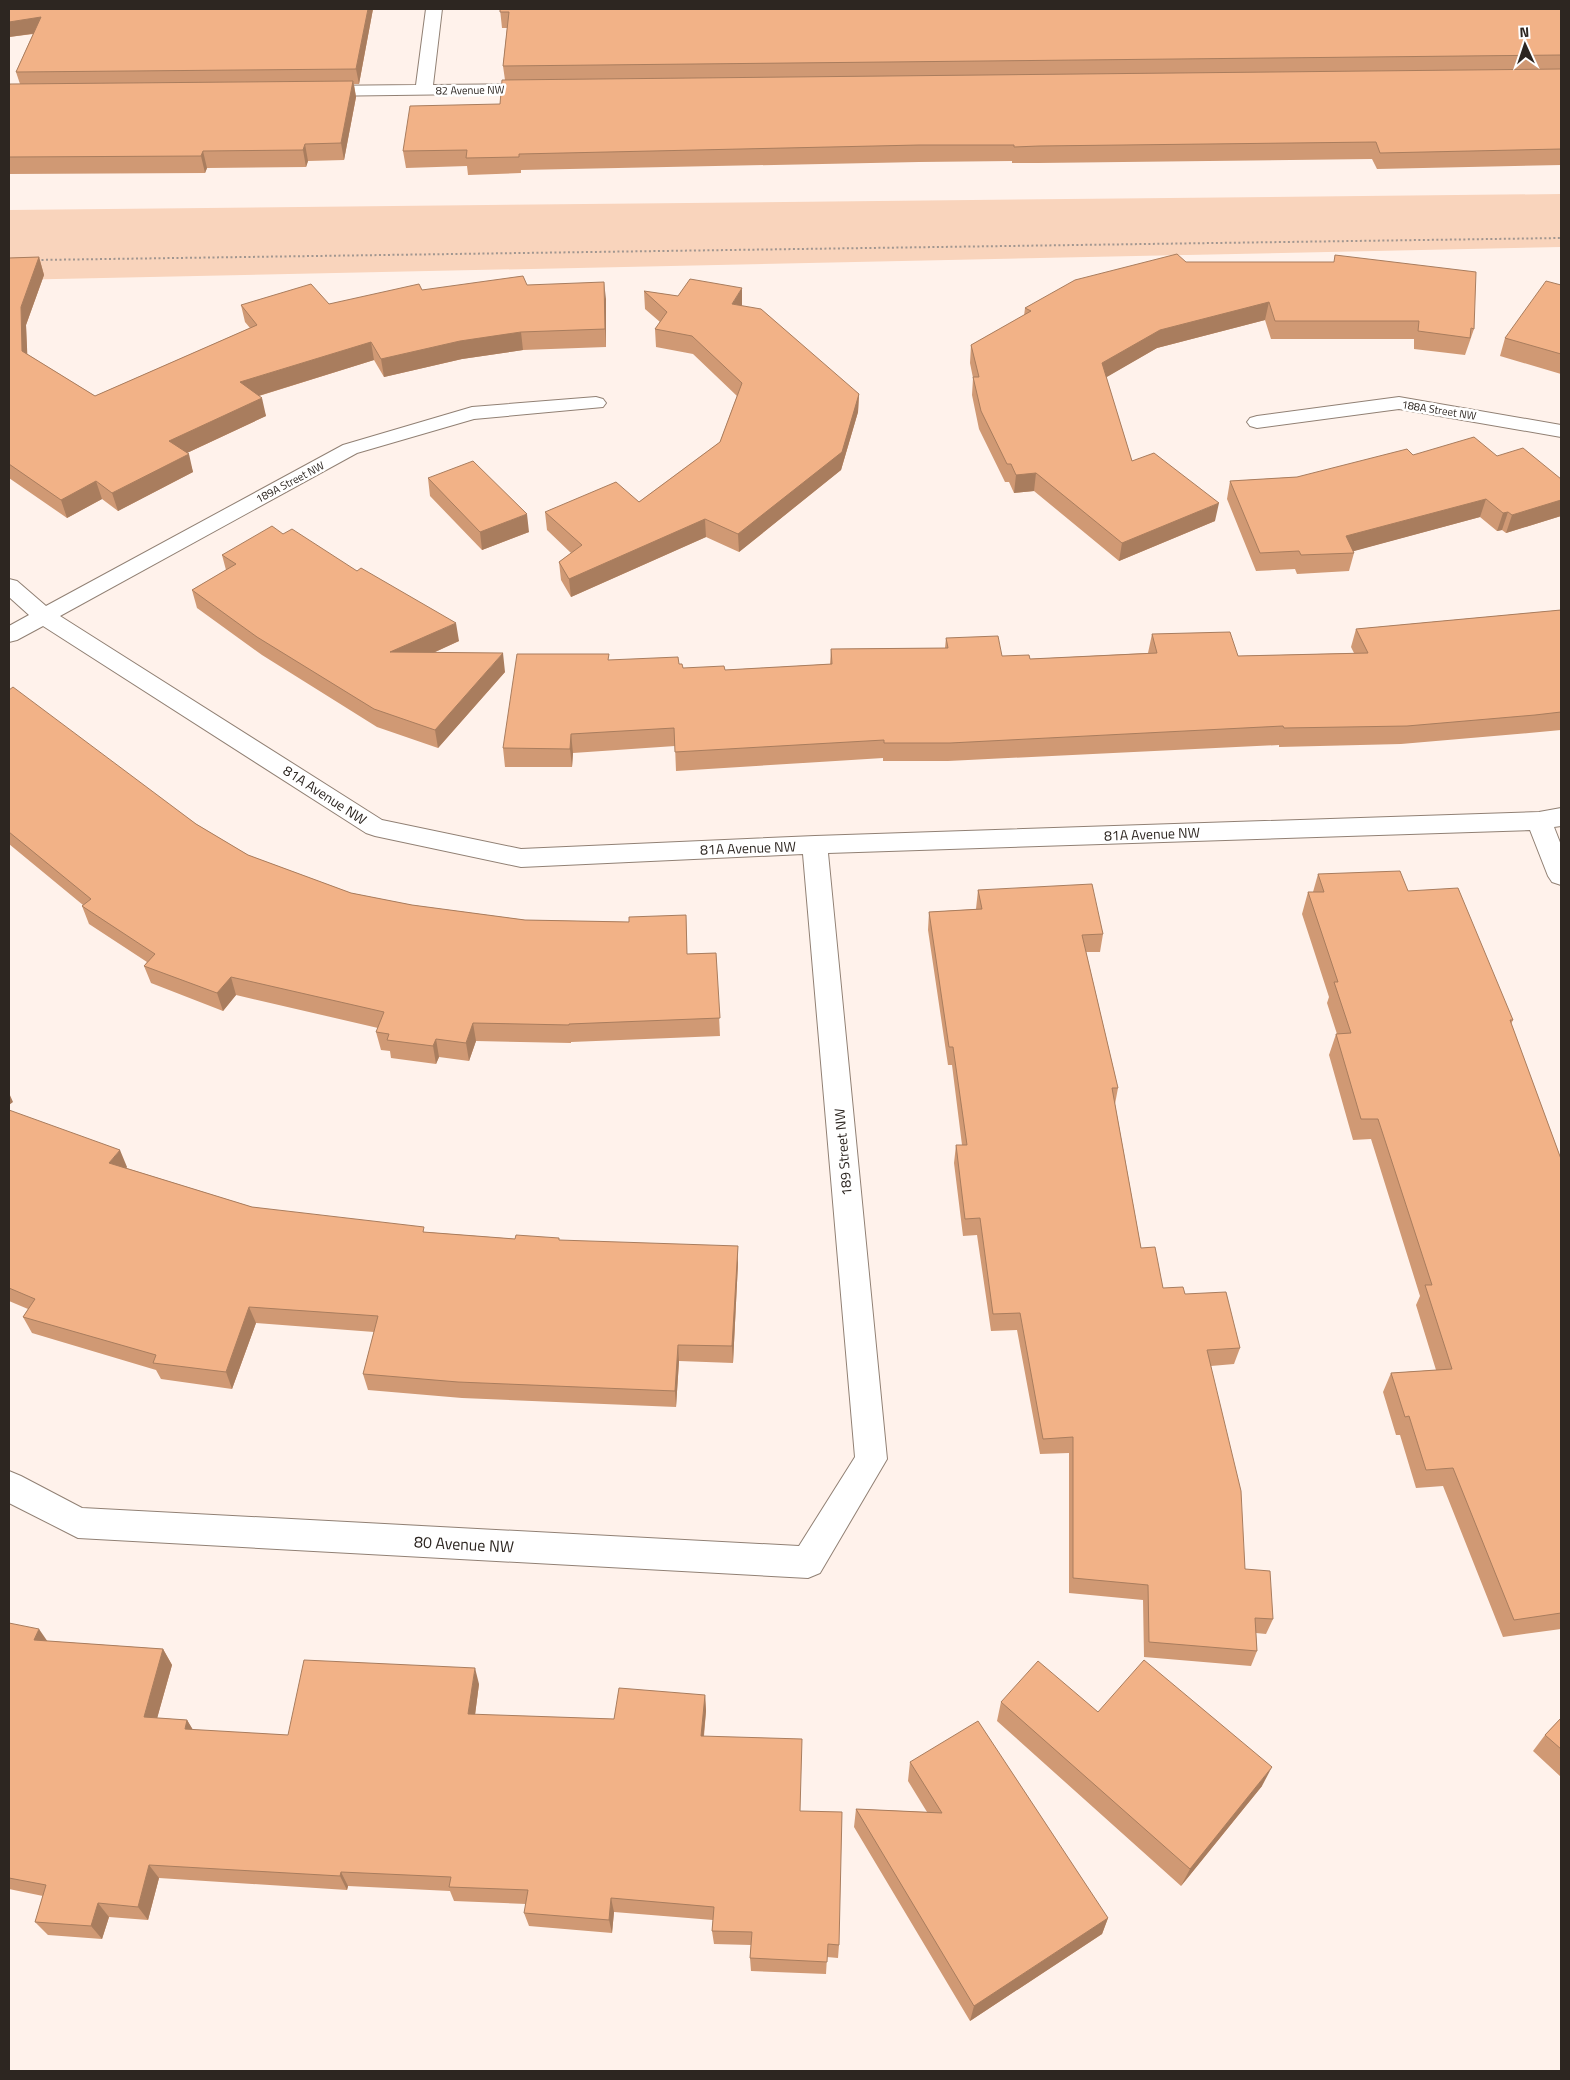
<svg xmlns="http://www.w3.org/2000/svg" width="1570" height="2080" font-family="'Titillium Web',sans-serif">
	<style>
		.green { fill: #f9d4bc }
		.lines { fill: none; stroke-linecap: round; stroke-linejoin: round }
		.minor-casing { stroke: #918074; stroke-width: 2 }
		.path { stroke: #a19690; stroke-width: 2; stroke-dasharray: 2 2.5; stroke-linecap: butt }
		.minor { fill: #fff; fill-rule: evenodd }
		.wall { fill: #d09974 }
		.shaded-wall { fill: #a97d5e }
		.building { fill: #f2b287; stroke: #a97d5e }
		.labels { text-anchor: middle; stroke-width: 5; stroke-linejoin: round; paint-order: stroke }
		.far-street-label { font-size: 11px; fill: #2d2621; stroke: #fff }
		.street-label { font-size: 14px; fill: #2d2621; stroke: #fff }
		.near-street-label { font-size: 16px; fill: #2d2621; stroke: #fff }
	</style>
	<rect width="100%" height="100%" fill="#fff2eb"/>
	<path class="green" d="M 1561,194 L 1561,247 L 9,280 L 9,210 Z"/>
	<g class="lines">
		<defs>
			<path id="minor" d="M 426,9 L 442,9 L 433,85 L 537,84 L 543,85 L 545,89 L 543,93 L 318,96 L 312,95 L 310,91 L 312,87 L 318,86 L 416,85 Z
				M 596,397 L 603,399 L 606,403 L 603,407 L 474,419 L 357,453 L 60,616 L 382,820 L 521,849 L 815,836 L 1539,812 L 1561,808 L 1561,826 L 1554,827 L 1561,845 L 1561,885 L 1552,882 L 1548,876 L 1530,830 L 828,853 L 887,1459 L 820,1573 L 808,1578 L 78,1538 L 9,1503 L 9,1471 L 21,1476 L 82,1508 L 799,1546 L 855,1457 L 803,854 L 521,867 L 375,836 L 366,833 L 43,626 L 17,640 L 9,642 L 9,626 L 29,615 L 9,597 L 9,579 L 17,581 L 46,606 L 343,445 L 472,407 Z
				M 1399,397 L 1561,425 L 1561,437 L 1399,409 L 1257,428 L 1250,426 L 1247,422 L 1250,418 L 1257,416 Z"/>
		</defs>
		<use href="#minor" class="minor-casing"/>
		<path class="path" d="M 37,260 L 1561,238"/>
		<use href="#minor" class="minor"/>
	</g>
	<path class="wall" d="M 9,9 L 373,9 L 359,84 L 354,84 L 356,97 L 344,160 L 308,161 L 306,167 L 207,168 L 205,173 L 9,174 L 9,86 L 20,84 L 16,72 L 33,34 L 9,37 Z
		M 500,9 L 1561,9 L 1561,165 L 1377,169 L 1372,159 L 1038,163 L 1012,163 L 1012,161 L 919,162 L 521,170 L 521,173 L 468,175 L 467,166 L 406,168 L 403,151 L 500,104 L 505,80 L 503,66 L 507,28 L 502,28 Z
		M 39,257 L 44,275 L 26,325 L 27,354 L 95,396 L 250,328 L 245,322 L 241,305 L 329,304 L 422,290 L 527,285 L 606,299 L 606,347 L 523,350 L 462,359 L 384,377 L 374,360 L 259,396 L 266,416 L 187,453 L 193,472 L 118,511 L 102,499 L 67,518 L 9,478 L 9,258 Z
		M 1186,262 L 1474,329 L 1465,355 L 1414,349 L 1414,339 L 1271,339 L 1265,320 L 1157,348 L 1106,377 L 1132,461 L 1215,521 L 1119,561 L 1034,491 L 1014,493 L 1009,482 L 1005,482 L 979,429 L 972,395 L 973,378 L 970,363 L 971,345 L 1024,316 L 1025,308 Z
		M 1561,285 L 1561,374 L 1500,356 L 1505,338 Z
		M 644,291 L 742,306 L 859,394 L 858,412 L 841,470 L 739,552 L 706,537 L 571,597 L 561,580 L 559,562 L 571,553 L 547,530 L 545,512 L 639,502 L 720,442 L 737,396 L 693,354 L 656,347 L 655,329 L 660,322 L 645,309 Z
		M 1413,455 L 1497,456 L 1561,479 L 1561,516 L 1506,533 L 1502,530 L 1497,531 L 1480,517 L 1353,551 L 1354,553 L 1349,571 L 1297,574 L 1295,569 L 1256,571 L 1227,499 L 1230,481 L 1297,477 Z
		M 428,478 L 529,532 L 482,550 L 430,496 Z
		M 283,534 L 459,641 L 433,653 L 505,672 L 438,748 L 377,727 L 262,655 L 197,608 L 192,590 L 226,570 L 222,555 Z
		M 1561,610 L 1561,730 L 1529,733 L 1401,744 L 1279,747 L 1279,745 L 948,761 L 883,761 L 883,758 L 676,771 L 675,746 L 573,753 L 572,767 L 505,767 L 503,748 L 610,660 L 679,664 L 683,668 L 725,670 L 830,664 L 831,649 L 945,648 L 946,638 L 1002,656 L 1030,659 L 1148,653 L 1152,634 L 1238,656 L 1354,653 L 1351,647 L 1356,629 Z
		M 9,690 L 196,824 L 248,855 L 351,893 L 412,905 L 525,920 L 629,922 L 686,915 L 687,954 L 716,953 L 720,1036 L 571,1042 L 571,1043 L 476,1041 L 469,1061 L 439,1057 L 436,1064 L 391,1058 L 390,1051 L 381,1050 L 376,1032 L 378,1028 L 236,995 L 223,1011 L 151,983 L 144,966 L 147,962 L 89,924 L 82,906 L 83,905 L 9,844 Z
		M 1318,874 L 1408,891 L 1513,1020 L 1511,1024 L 1561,1159 L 1561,1629 L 1503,1637 L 1443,1486 L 1416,1488 L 1400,1435 L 1396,1435 L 1383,1392 L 1391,1373 L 1436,1370 L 1416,1305 L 1420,1296 L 1371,1139 L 1353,1140 L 1329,1055 L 1336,1034 L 1337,1034 L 1327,1003 L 1329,997 L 1302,914 L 1308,892 L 1313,892 Z
		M 978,890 L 1103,934 L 1100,952 L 1086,952 L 1118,1088 L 1115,1104 L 1141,1248 L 1163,1288 L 1185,1294 L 1240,1348 L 1234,1364 L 1211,1366 L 1245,1569 L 1273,1619 L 1266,1634 L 1256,1633 L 1257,1651 L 1251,1666 L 1144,1657 L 1143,1600 L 1069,1593 L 1069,1453 L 1040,1454 L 1017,1330 L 991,1331 L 977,1235 L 963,1236 L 954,1163 L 956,1145 L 962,1145 L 952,1065 L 948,1065 L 928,930 L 929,912 L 976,909 Z
		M 9,1110 L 127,1167 L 126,1168 L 252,1207 L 425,1232 L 515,1239 L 559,1238 L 559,1240 L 738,1263 L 733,1363 L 679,1361 L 676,1407 L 462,1398 L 368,1390 L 363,1374 L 374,1332 L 256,1323 L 232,1389 L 161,1379 L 156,1370 L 32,1333 L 23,1317 L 28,1309 L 9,1301 Z
		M 9,1623 L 47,1641 L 163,1649 L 172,1665 L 157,1718 L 187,1720 L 193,1730 L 288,1735 L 479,1684 L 475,1715 L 614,1719 L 705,1695 L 706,1711 L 704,1736 L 800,1811 L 839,1945 L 838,1958 L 827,1957 L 826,1974 L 751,1971 L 750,1958 L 751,1945 L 714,1944 L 712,1931 L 713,1920 L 614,1912 L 612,1933 L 529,1926 L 524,1913 L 526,1904 L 454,1901 L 450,1891 L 348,1886 L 347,1890 L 159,1878 L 148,1920 L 109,1917 L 102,1939 L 48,1935 L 35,1922 L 43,1896 L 9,1889 Z
		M 1001,1702 L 1098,1712 L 1262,1786 L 1181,1886 L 997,1721 Z
		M 1561,1718 L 1561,1777 L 1533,1751 L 1545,1735 Z
		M 910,1762 L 1108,1918 L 1102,1934 L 970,2021 L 854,1827 L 856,1809 L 927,1812 L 908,1781 Z"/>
	<path class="shaded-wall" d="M 368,9 L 373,9 L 359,84 L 356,69 Z
		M 41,17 L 45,32 L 9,37 L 9,22 Z
		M 353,81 L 356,97 L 344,160 L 341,143 Z
		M 305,144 L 308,161 L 306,167 L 303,150 Z
		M 203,151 L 207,168 L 205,173 L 201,156 Z
		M 39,257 L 44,275 L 26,325 L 28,369 L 22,351 L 21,307 Z
		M 604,282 L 606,299 L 606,347 L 605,329 Z
		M 742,288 L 742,306 L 732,304 Z
		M 1269,302 L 1265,320 L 1157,348 L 1100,381 L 1102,363 L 1160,330 Z
		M 521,332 L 523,350 L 462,359 L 384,377 L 381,359 L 460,341 Z
		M 371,342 L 374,360 L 245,400 L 240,382 Z
		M 859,394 L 858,412 L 841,470 L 739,552 L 738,534 Z
		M 262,398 L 266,416 L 174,459 L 169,441 Z
		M 189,454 L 193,472 L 118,511 L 112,493 Z
		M 1036,473 L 1034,491 L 1014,493 L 1016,475 Z
		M 96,481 L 102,499 L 67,518 L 61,500 Z
		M 1486,499 L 1480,517 L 1347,553 L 1346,536 Z
		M 1561,500 L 1561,516 L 1506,533 L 1512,515 Z
		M 1219,503 L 1215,521 L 1119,561 L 1122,543 Z
		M 1508,512 L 1502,530 L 1497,531 L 1503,513 Z
		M 527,514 L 529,532 L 482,550 L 480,532 Z
		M 705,519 L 706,537 L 571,597 L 569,579 Z
		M 456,623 L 459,641 L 393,671 L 390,652 Z
		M 503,653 L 505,672 L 438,748 L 435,730 Z
		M 571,734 L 573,753 L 572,767 L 570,749 Z
		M 231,977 L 236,995 L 223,1011 L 217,993 Z
		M 473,1023 L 476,1041 L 469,1061 L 466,1043 Z
		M 436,1039 L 439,1057 L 436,1064 L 433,1046 Z
		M 9,1093 L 13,1102 L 9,1105 Z
		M 120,1150 L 127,1167 L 117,1180 L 109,1163 Z
		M 738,1246 L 738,1263 L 733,1363 L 732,1346 Z
		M 249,1307 L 256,1323 L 232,1389 L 226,1372 Z
		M 678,1345 L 679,1361 L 676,1407 L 675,1391 Z
		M 39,1629 L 50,1645 L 34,1640 Z
		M 163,1649 L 172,1665 L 153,1733 L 144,1717 Z
		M 475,1668 L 479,1684 L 473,1730 L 468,1714 Z
		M 705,1695 L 706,1711 L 702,1752 L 701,1736 Z
		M 187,1720 L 196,1735 L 185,1729 Z
		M 1272,1767 L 1262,1786 L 1181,1886 L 1190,1869 Z
		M 149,1865 L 159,1878 L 148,1920 L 138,1907 Z
		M 341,1872 L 348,1886 L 347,1890 L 340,1876 Z
		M 611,1898 L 614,1912 L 612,1933 L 609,1920 Z
		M 98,1903 L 109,1917 L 102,1939 L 91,1926 Z
		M 1108,1918 L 1102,1934 L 970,2021 L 974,2006 Z"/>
	<path class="building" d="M 9,9 L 368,9 L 356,69 L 16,72 L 41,17 L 9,22 Z
		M 500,9 L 1561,9 L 1561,55 L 503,66 L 509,12 L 500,12 Z
		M 1561,69 L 1561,149 L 1380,153 L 1376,142 L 1039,146 L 1014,147 L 1014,145 L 919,145 L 519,154 L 519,157 L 466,158 L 467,150 L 403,151 L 410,106 L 500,104 L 502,80 Z
		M 353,81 L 341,143 L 305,144 L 303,150 L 203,151 L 201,156 L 9,157 L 9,86 L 10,84 Z
		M 1177,254 L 1186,262 L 1334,262 L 1335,255 L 1476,272 L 1474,329 L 1471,328 L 1470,338 L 1418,331 L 1419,321 L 1275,321 L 1269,302 L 1160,330 L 1102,363 L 1132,461 L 1154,453 L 1219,503 L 1122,543 L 1036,473 L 1016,475 L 1011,464 L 1007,464 L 981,411 L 973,377 L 979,377 L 971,345 L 1031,311 L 1025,308 L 1075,280 Z
		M 39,257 L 21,307 L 22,351 L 95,396 L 257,325 L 241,305 L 311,284 L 329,304 L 419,284 L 422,290 L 523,276 L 527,285 L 604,282 L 605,329 L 521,332 L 460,341 L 381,359 L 371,342 L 240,382 L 262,398 L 169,441 L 189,454 L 112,493 L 96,481 L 61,500 L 9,464 L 9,258 Z
		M 690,279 L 742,288 L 732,304 L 761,309 L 859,394 L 842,452 L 738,534 L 705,519 L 569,579 L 559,562 L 582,545 L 545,512 L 616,482 L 639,502 L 720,442 L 742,383 L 692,336 L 655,329 L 667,312 L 644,291 L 678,296 Z
		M 1546,281 L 1561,285 L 1561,354 L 1505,338 Z
		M 1474,437 L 1497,456 L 1523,448 L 1561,479 L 1561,500 L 1512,515 L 1508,512 L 1503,513 L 1486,499 L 1346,536 L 1354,553 L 1301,555 L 1299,551 L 1260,553 L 1230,481 L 1297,477 L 1407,449 L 1413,455 Z
		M 473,461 L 527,514 L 480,532 L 428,478 Z
		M 272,526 L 283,534 L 292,529 L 357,571 L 361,568 L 456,623 L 390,652 L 503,653 L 435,730 L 374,709 L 257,637 L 192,590 L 236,564 L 222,555 Z
		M 1561,610 L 1561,712 L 1535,715 L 1407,726 L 1284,728 L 1283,726 L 950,743 L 884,743 L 884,740 L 675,752 L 674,728 L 571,734 L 570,749 L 503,748 L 517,654 L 609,654 L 608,660 L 678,657 L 679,664 L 682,664 L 683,668 L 724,666 L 725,670 L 832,664 L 831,649 L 948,648 L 946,638 L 998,636 L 1002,656 L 1029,655 L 1030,659 L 1157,653 L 1152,634 L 1230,632 L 1238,656 L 1368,653 L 1356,629 Z
		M 13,687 L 196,824 L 248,855 L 351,893 L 412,905 L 525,920 L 629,922 L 629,917 L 686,915 L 687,954 L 716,953 L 720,1018 L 569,1024 L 569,1025 L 473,1023 L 466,1043 L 436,1039 L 433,1046 L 387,1040 L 389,1034 L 376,1032 L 384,1012 L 231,977 L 217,993 L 144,966 L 155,954 L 82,906 L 91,899 L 9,832 L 9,690 Z
		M 1400,871 L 1408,891 L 1458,888 L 1513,1020 L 1510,1020 L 1561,1159 L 1561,1613 L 1514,1620 L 1453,1468 L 1426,1470 L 1409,1416 L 1405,1417 L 1391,1373 L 1452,1369 L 1425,1285 L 1432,1285 L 1378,1119 L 1361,1119 L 1336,1034 L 1351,1033 L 1334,982 L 1338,982 L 1308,892 L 1324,892 L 1318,874 Z
		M 1092,884 L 1103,934 L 1082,935 L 1118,1088 L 1112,1088 L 1141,1248 L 1155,1247 L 1163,1288 L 1183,1287 L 1185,1294 L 1226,1292 L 1240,1348 L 1207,1350 L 1241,1491 L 1245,1569 L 1270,1571 L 1273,1619 L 1255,1618 L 1257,1651 L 1149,1642 L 1148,1585 L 1073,1578 L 1073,1437 L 1043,1439 L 1020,1313 L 993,1314 L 980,1218 L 965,1219 L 956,1145 L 967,1145 L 953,1047 L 949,1047 L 929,912 L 982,909 L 978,890 Z
		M 9,1110 L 120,1150 L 109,1163 L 252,1207 L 424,1227 L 423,1232 L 515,1239 L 516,1235 L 559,1238 L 559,1240 L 738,1246 L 732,1346 L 678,1345 L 675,1391 L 458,1382 L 363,1374 L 378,1316 L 249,1307 L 226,1372 L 153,1363 L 156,1355 L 23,1317 L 35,1299 L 9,1288 Z
		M 9,1623 L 39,1629 L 34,1640 L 163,1649 L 144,1717 L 187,1720 L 185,1729 L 288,1735 L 304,1660 L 475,1668 L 468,1714 L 614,1719 L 619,1688 L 705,1695 L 701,1736 L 802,1739 L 800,1811 L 842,1812 L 839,1945 L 828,1944 L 827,1962 L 750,1958 L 752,1932 L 712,1931 L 714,1907 L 611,1898 L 609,1920 L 524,1913 L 528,1890 L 449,1887 L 451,1877 L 341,1872 L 340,1876 L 149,1865 L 138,1907 L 98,1903 L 91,1926 L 35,1922 L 46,1885 L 9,1878 Z
		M 1144,1660 L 1272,1767 L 1190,1869 L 1001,1702 L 1038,1661 L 1098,1712 Z
		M 1561,1718 L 1561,1749 L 1545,1735 Z
		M 978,1721 L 1108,1918 L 974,2006 L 856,1809 L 942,1813 L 910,1762 Z"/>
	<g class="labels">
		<g class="far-street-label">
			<text transform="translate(470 90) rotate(-1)" y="4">82 Avenue NW</text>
			<text transform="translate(1439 410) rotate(9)" y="4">188A Street NW</text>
			<text transform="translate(290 482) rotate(-28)" y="4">189A Street NW</text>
		</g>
		<g class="street-label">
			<text transform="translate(325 795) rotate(33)" y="5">81A Avenue NW</text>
			<text transform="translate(1152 834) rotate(-2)" y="5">81A Avenue NW</text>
			<text transform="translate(748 848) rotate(-2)" y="5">81A Avenue NW</text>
			<text transform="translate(843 1152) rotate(-95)" y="5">189 Street NW</text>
		</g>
		<g class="near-street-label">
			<text transform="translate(464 1544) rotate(3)" y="6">80 Avenue NW</text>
		</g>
	</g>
	<rect width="1570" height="2080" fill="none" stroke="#2d2621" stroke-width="20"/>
	<g transform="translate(1525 45) rotate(357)" stroke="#ffffff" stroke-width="4" paint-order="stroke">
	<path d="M0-4L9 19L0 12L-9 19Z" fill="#2d2621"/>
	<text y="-8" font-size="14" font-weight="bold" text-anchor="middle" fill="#2d2621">N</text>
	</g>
</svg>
